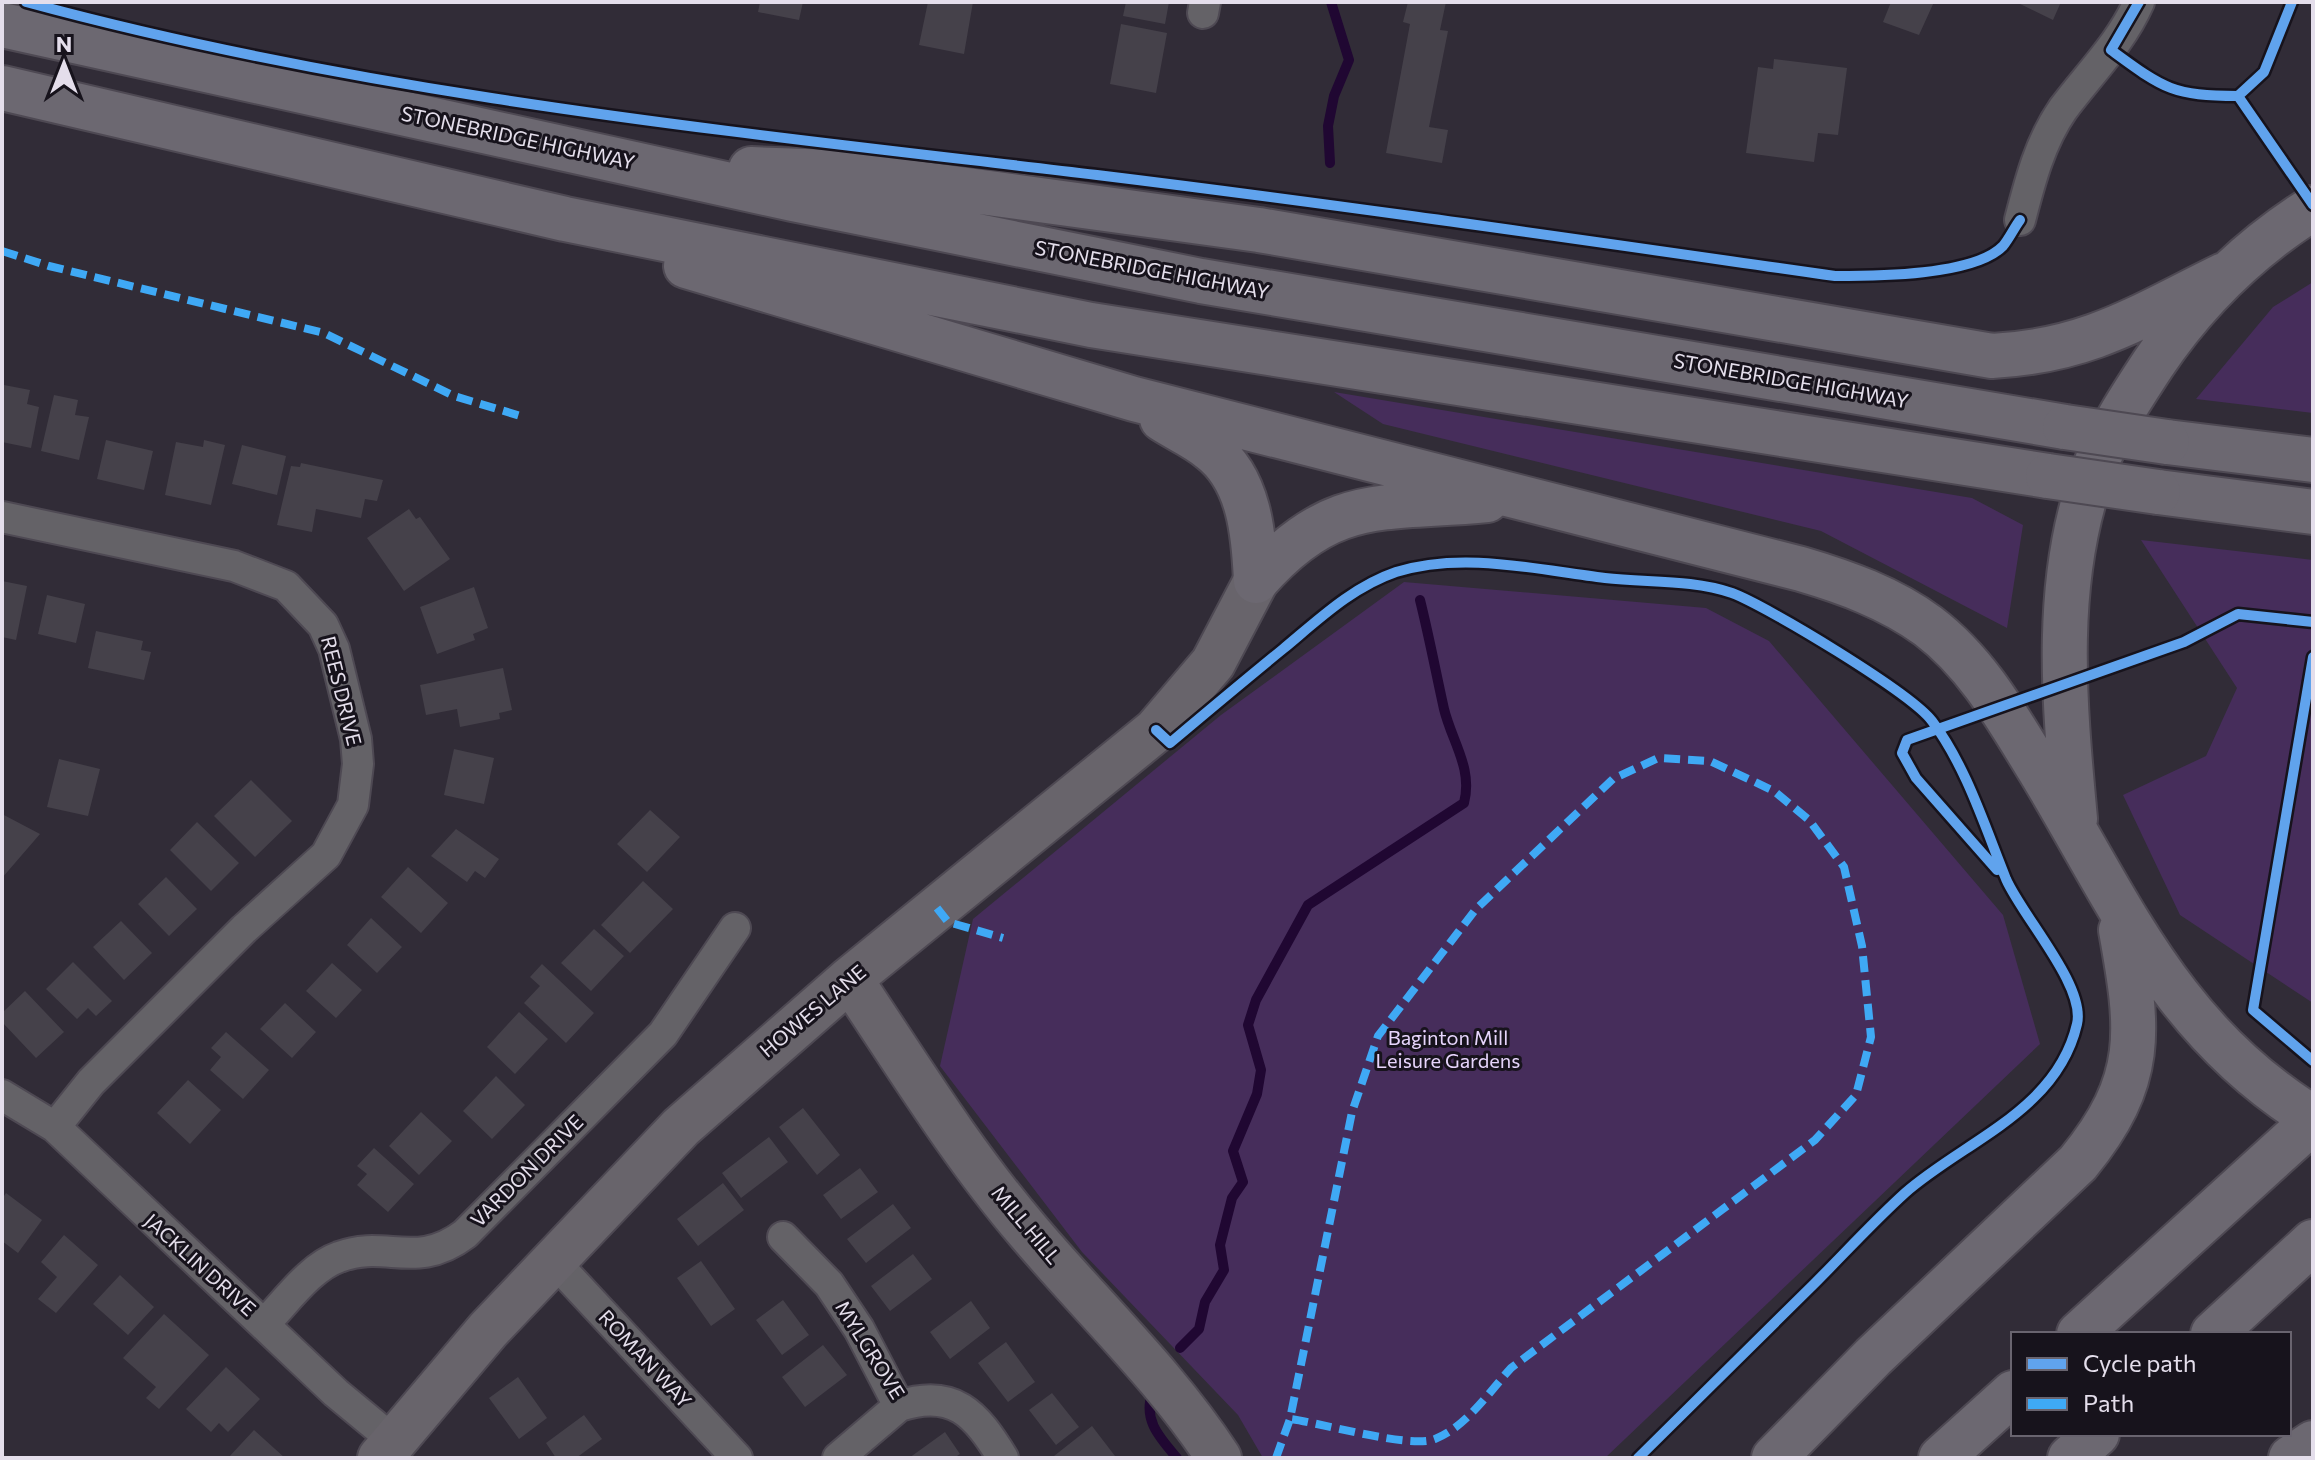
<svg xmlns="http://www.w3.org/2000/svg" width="2315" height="1460" font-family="Commissioner,sans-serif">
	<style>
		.green { fill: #462d5b }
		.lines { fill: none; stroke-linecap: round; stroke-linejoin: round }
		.stream { stroke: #200732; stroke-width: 10 }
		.building { fill: #45414a }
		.street-casing { stroke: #4e4953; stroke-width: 34 }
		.secondary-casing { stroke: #4e4953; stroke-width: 48 }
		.highway-casing { stroke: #4e4953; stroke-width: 48 }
		.street { stroke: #646267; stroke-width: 30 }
		.secondary { stroke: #68646b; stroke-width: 44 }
		.highway { stroke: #6c6871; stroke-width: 44 }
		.highway-bridge-casing { stroke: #4e4953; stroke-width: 48; stroke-linecap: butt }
		.highway-bridge { stroke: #6c6871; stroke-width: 44 }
		.quiet { stroke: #3fa9f5; stroke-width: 8; stroke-dasharray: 16 8; stroke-linecap: butt }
		.cycleway-casing { stroke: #17131c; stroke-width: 15 }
		.cycleway { stroke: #60a3ed; stroke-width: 10 }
		.labels { text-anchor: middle; stroke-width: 6; stroke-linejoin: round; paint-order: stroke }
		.street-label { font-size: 20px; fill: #e4deeb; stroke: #17131c }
		.park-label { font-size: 20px; fill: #e7d5fc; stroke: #17131c }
	</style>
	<rect width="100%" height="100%" fill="#312c37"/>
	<path class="green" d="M 2313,282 L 2313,413 L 2196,399 L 2273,307 Z
		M 1334,392 L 1972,498 L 2023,525 L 2007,628 L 1821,531 L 1383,424 Z
		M 2141,540 L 2313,560 L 2313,1003 L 2180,915 L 2123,795 L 2206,756 L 2237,688 Z
		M 1404,582 L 1706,608 L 1769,641 L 2003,915 L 2040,1044 L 1605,1458 L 1263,1458 L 1238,1415 L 1082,1252 L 940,1066 L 973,919 L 1221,715 Z"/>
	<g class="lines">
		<path class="stream" d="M 1330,163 L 1328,126 L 1334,96 L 1349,60 L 1331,2
			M 1180,1348 L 1199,1329 L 1205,1302 L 1224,1270 L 1220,1245 L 1232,1198 L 1243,1182 L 1233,1151 L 1257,1094 L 1261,1070 L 1248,1025 L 1256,1000 L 1308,905 L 1464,803 C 1473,768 1452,742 1444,709 C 1436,673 1429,636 1420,600
			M 1153,1391 C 1142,1419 1159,1437 1177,1458"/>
	</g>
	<path class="building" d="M 760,2 L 803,2 L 799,20 L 758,12 Z
		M 928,2 L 973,2 L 964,54 L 919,45 Z
		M 1126,2 L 1169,2 L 1165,24 L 1123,16 Z
		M 1408,2 L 1446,2 L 1440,30 L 1448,31 L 1429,127 L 1448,130 L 1442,163 L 1386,153 L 1410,24 L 1403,22 Z
		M 1891,2 L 1934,2 L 1919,35 L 1883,22 Z
		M 2016,2 L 2061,2 L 2053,20 Z
		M 1121,24 L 1167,33 L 1156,93 L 1110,84 Z
		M 1774,59 L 1847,68 L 1838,135 L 1818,133 L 1814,162 L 1746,153 L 1758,67 L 1773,69 Z
		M 4,385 L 30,390 L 27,404 L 39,407 L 31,448 L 2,442 Z
		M 54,395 L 78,400 L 75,415 L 89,417 L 79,460 L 41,451 Z
		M 106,440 L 153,451 L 144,490 L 97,479 Z
		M 204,440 L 225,445 L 211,505 L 165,495 L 176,442 L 203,447 Z
		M 242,445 L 286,456 L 277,495 L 232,484 Z
		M 301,463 L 383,480 L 377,501 L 365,499 L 361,518 L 316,509 L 312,532 L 277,525 L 291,466 L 300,467 Z
		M 409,509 L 416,519 L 420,517 L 450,559 L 404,591 L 367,538 Z
		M 2,581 L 27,586 L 16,640 L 2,637 Z
		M 474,587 L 488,628 L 473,634 L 475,640 L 437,654 L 420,607 Z
		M 47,595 L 85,604 L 76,643 L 38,634 Z
		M 96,631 L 143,641 L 141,650 L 151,652 L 144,680 L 88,668 Z
		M 503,668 L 512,710 L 499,713 L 500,719 L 460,727 L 457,709 L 426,715 L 420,685 Z
		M 454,749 L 494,758 L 484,804 L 444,795 Z
		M 59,759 L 100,769 L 88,816 L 47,807 Z
		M 251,780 L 292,821 L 255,857 L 214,816 Z
		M 650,810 L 680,837 L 647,872 L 617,844 Z
		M 2,814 L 40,834 L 2,878 Z
		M 197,822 L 239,863 L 211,891 L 170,850 Z
		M 456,829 L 499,859 L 485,878 L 475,871 L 467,882 L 431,856 Z
		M 408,867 L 448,903 L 421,933 L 381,897 Z
		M 166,877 L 197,909 L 169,936 L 138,904 Z
		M 643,881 L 673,909 L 630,953 L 601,925 Z
		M 371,918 L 402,947 L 377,973 L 347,945 Z
		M 121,921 L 152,953 L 124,980 L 93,947 Z
		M 594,929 L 624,956 L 591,991 L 561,963 Z
		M 73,962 L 112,1001 L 96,1016 L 88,1008 L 77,1019 L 46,989 Z
		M 332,963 L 362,990 L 336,1018 L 306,991 Z
		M 542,964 L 594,1013 L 566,1043 L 524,1003 L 540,986 L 530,977 Z
		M 25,991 L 64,1032 L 36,1058 L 2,1022 L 2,1013 Z
		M 285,1003 L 316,1032 L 292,1058 L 260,1029 Z
		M 519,1012 L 548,1039 L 515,1074 L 487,1047 Z
		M 226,1032 L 269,1070 L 243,1099 L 210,1070 L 221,1057 L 211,1048 Z
		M 496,1076 L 525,1105 L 492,1139 L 463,1111 Z
		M 188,1080 L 221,1110 L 190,1144 L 157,1113 Z
		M 803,1108 L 840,1155 L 817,1175 L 779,1127 Z
		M 421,1112 L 452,1141 L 419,1175 L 389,1146 Z
		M 769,1137 L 788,1162 L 741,1198 L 722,1173 Z
		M 374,1148 L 414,1184 L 388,1212 L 357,1185 L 367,1174 L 357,1166 Z
		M 860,1168 L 878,1192 L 841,1219 L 823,1195 Z
		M 723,1183 L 744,1210 L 698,1246 L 677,1219 Z
		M 6,1193 L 42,1220 L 18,1253 L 2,1241 L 2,1199 Z
		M 893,1204 L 911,1228 L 866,1263 L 847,1239 Z
		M 64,1235 L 98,1265 L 56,1313 L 38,1299 L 57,1277 L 41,1262 Z
		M 913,1254 L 932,1279 L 890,1311 L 871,1286 Z
		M 701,1261 L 735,1309 L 711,1326 L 677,1278 Z
		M 120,1275 L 154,1307 L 128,1335 L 93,1304 Z
		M 783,1300 L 809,1335 L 782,1355 L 756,1320 Z
		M 971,1301 L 990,1328 L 950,1359 L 930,1332 Z
		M 164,1314 L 209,1355 L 159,1409 L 146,1398 L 156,1387 L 123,1358 Z
		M 1006,1342 L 1035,1382 L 1008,1402 L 978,1363 Z
		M 823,1345 L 847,1375 L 805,1407 L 782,1377 Z
		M 226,1367 L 260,1399 L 228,1432 L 219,1423 L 211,1432 L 186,1409 Z
		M 518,1377 L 547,1418 L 519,1439 L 489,1398 Z
		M 1052,1393 L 1079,1427 L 1056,1445 L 1029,1410 Z
		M 584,1415 L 602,1439 L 576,1458 L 556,1458 L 546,1443 Z
		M 1092,1426 L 1115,1456 L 1055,1458 L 1054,1456 Z
		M 254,1430 L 285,1458 L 228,1458 Z
		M 945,1432 L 960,1454 L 954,1458 L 909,1458 Z"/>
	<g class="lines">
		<defs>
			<path id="street" d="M 1203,13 L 1205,2
				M 2020,220 C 2030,181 2040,142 2063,109 C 2089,74 2121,43 2139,2
				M 2,517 L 234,566 L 286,586 L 323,625 L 334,649 L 356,739 L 358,764 L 353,805 L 326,855 L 244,929 L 91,1082 L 55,1127
				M 2,1095 L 55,1127 L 336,1393 L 394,1441
				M 783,1237 L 829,1284 L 859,1329 L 899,1406 C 954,1388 976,1414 1003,1458
				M 553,1260 L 737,1458
				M 265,1323 C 286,1302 310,1267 339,1257 C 386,1239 416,1271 465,1234 L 663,1034 L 735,928
				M 838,1458 L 899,1406"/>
			<path id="secondary" d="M 850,979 C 907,1064 961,1153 1028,1231 C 1092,1307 1165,1375 1219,1458
				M 380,1458 L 488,1330 L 681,1127 L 850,979 L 1156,730 L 1213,663 L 1256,581"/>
			<path id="highway" d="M 2,25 L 793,199 L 1201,281 L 2065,427
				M 2,88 L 565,219 L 1091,325 L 2048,476
				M 751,169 L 835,172 L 1259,230 L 1992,356 C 2089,351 2140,316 2224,275
				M 686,266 L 1134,399 L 1801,569 C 1845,582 1890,598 1928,626 C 1977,663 2007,717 2039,769 C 2121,904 2171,1031 2313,1118
				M 1162,419 C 1177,429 1196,437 1210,449 C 1250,479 1254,536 1256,581
				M 2167,442 L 2313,460
				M 2158,492 L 2313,512
				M 1256,581 C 1332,494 1382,510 1487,500
				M 2075,819 C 2064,702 2052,576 2096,464 C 2111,428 2132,396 2153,364 C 2196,300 2248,249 2313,208
				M 2079,1334 L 2313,1121
				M 2213,1334 L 2313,1242
				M 1774,1458 L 1873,1357 L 2078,1163 C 2146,1080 2139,1030 2121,930
				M 1941,1458 L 2013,1393
				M 2070,1458 L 2097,1434
				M 2291,1458 L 2313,1443"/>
		</defs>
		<use href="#street" class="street-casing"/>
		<use href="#secondary" class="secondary-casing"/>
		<use href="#highway" class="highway-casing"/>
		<use href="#street" class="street"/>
		<use href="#secondary" class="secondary"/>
		<use href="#highway" class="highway"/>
		<defs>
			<path id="highway-bridge" d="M 2065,427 L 2167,442
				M 2048,476 L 2158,492"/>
		</defs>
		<use href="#highway-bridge" class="highway-bridge-casing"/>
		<use href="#highway-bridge" class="highway-bridge"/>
		<path class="quiet" d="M 2,251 L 49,266 L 324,333 L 454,396 L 524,417
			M 937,908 L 948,922 L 1003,938
			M 1276,1458 L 1290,1419 L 1352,1112 L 1378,1036 L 1476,909 L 1613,779 L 1658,758 L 1710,761 L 1774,791 L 1809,820 L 1844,867 L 1862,946 L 1871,1037 L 1856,1095 L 1815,1140 L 1511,1368 C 1490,1391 1466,1427 1435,1439 C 1410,1449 1322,1423 1290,1419"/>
		<defs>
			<path id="cycleway" d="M 26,2 C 375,97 738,132 1097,175 C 1343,205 1589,241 1835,276 C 1875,276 1974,276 2003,246 C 2009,239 2014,228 2020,220
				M 2139,2 L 2111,50 C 2163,88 2172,96 2238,96 L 2264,72 L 2292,2
				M 2238,96 L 2313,205
				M 2313,657 L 2253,1010 L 2313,1061
				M 1156,730 L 1170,743 C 1208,711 1245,680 1283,649 C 1318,620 1352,587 1396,572 C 1464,551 1537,570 1605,578 C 1647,583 1691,579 1732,593 C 1767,606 1911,693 1932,721 C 1966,766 1985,827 2006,879 C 2022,916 2086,986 2077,1024 C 2057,1111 1964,1141 1905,1193 C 1873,1222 1844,1254 1814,1284 C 1755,1342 1696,1400 1638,1458
				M 1997,870 L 1916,778 L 1902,753 L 1907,740 L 2184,642 L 2238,614 L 2313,622"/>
		</defs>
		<use href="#cycleway" class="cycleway-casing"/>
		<use href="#cycleway" class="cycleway"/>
	</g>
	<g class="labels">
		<g class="street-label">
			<text transform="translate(518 138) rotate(12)" y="7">STONEBRIDGE HIGHWAY</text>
			<text transform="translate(1152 270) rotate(11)" y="7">STONEBRIDGE HIGHWAY</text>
			<text transform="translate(1791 381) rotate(10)" y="7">STONEBRIDGE HIGHWAY</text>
			<text transform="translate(341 691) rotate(76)" y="7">REES DRIVE</text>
			<text transform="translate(813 1011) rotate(-40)" y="7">HOWES LANE</text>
			<text transform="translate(527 1171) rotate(-45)" y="7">VARDON DRIVE</text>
			<text transform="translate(1026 1225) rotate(50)" y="7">MILL HILL</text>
			<text transform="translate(200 1265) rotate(42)" y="7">JACKLIN DRIVE</text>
			<text transform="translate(870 1350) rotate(58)" y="7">MYLGROVE</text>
			<text transform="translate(645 1359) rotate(47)" y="7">ROMAN WAY</text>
		</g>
		<g class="park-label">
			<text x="1448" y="1045">Baginton Mill<tspan x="1448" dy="23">Leisure Gardens</tspan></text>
		</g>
	</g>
	<rect width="2315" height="1460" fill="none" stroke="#e4deeb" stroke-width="8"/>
	<rect x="2011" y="1332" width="280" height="104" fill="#17131c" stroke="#69646f" stroke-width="2"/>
	<rect x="2027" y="1358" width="40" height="12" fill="#60a3ed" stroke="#69646f" stroke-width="2"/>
	<text x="2083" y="1372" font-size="24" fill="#e4deeb">Cycle path</text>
	<rect x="2027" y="1398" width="40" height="12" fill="#3fa9f5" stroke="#69646f" stroke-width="2"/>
	<text x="2083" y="1412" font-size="24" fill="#e4deeb">Path</text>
	<g transform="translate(64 64)" stroke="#17131c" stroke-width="6" paint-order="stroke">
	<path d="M0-6L14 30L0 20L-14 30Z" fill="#e4deeb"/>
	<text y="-12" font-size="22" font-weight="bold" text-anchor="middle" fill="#e4deeb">N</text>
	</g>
</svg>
